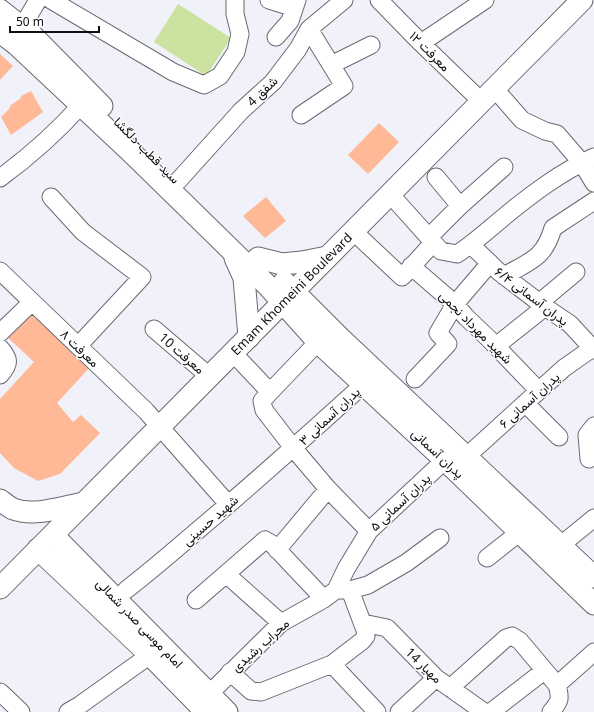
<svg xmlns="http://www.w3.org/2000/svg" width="594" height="712" font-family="'Noto Sans',Vazirmatn,sans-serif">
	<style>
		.green { fill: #cce2a0 }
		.building { fill: #ffb996 }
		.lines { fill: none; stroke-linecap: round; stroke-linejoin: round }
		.minor-casing { stroke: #696a71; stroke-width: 19 }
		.major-casing { stroke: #696a71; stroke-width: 23 }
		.minor { stroke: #fff; stroke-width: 17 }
		.major { stroke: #fff; stroke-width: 21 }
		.labels { text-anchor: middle; stroke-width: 3; stroke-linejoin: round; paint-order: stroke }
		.street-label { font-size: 13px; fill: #0f0f12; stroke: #fff }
	</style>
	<rect width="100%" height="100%" fill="#f0f1f9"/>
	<path class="green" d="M 178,4 L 231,38 L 206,76 L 154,42 Z"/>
	<path class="building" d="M 0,54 L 13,66 L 0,80 Z
		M 31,91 L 43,112 L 11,135 L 1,117 L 9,109 L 11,105 L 21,98 L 21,96 Z
		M 379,123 L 399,142 L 368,174 L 348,155 Z
		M 266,197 L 286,221 L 265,238 L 243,216 Z
		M 29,313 L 91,366 L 57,403 L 73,422 L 81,415 L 100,433 L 60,474 L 38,481 L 14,468 L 0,453 L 0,399 L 34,362 L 5,335 Z"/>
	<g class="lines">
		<defs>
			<path id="minor" d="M 51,0 L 173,72 L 204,85 L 220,76 L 236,52 L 240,34 L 235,14 L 235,0
				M 269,0 L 294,8
				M 379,0 L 421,43 L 481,101
				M 22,27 L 38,0
				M 276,37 L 290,21 L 297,0
				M 421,43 L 485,0
				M 331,65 L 371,45
				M 494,88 L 522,120 L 545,131 L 557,134 L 582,163 L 594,183
				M 301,115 L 344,86 L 309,29
				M 436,177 L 460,206
				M 0,178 C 30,156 56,133 81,105
				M 178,181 L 241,111 L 273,82 L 298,49 L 309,29 L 344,0
				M 390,194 L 441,251 L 457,254 C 474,243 489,229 505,216 C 533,193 561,172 594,157
				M 51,197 L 83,232 L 142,277 L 78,346
				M 353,231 L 402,277
				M 429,237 L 460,206 L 504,167
				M 471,245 L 498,271 L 545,307 L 570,324 L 594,350
				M 411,266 L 455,304 L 466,317 L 488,338 L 539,391
				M 0,271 L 146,411 L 228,504
				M 404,275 L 433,243
				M 504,276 C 530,261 544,259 553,228 L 594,201
				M 539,303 L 576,272
				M 154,329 L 209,376
				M 0,333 L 32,302
				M 496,346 L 545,307
				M 0,348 C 10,359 10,364 0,375
				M 233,353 L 270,392 L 262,401 L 264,410 L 294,449 L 328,489 L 369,531
				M 415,379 L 448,344 L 438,333 L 455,304 L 490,263
				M 270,392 L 318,342
				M 525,403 L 559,437
				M 467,456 L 564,368 L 594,347
				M 589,459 L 587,435 L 594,426
				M 561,545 L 594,518
				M 277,550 L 328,489
				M 487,558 L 520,532
				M 226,574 L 281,623
				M 126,590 C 161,563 194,533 229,504 C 274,465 319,425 364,384
				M 336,590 L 350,590 L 368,585 L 406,563 L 440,538
				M 196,600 L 265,540 L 272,544 L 324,599
				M 363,623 L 387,628 L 436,678 L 484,712
				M 332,664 L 362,641 L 366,636 L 365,630 L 350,590
				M 230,672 L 251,691 L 261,692 L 332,664 L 377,712
				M 450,688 L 506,638 L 512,636 L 520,641 L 557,685 L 594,652
				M 0,692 L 21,712
				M 209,694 L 281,623 L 324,599 L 336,590 L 346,569 L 369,531 L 445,460
				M 68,712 L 80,705 L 150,655
				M 399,712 L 436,678
				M 491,712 L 544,671
				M 551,712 C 560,701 561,699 557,685"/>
			<g id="major">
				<path d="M 0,10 L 32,35 L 102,106"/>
				<path d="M 0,32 L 17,45 L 131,152 L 268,286 L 318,342 L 447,462 L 594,604"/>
				<path d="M 235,258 L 244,278 L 249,337"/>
				<path d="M 258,258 L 282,264 L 302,262 L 327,257"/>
				<path d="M 284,282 L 340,338 L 594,577"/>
				<path d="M 0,500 C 4,503 9,507 13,509 C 35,517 62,507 84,503"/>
				<path d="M 53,535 L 227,712"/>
				<path d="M 38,549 L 150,655 L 206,712"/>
				<path id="s1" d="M 0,588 L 582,0"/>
			</g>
		</defs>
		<use href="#minor" class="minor-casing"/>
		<use href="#major" class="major-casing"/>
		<use href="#minor" class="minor"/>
		<use href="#major" class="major"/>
	</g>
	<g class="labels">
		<g class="street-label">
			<text transform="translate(430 51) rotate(45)" y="5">معرفت ۱۲</text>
			<text transform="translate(262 91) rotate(-44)" y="5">شفق 4</text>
			<text transform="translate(147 150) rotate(45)" y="5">سید قطب-دلگشا</text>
			<text dy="5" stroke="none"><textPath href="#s1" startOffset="414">Emam Khomeini Boulevard</textPath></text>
			<text transform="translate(532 296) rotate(37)" y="5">پدران آسمانی ۶/۴</text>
			<text transform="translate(476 327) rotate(45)" y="5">شهید مهرداد نجمی</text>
			<text transform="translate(80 348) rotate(44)" y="5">معرفت ۸</text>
			<text transform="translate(182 353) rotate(41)" y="5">معرفت 10</text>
			<text transform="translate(529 400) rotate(-42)" y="5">پدران آسمانی ۶</text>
			<text transform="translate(329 416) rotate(-43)" y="5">پدران آسمانی ۳</text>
			<text transform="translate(438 453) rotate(43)" y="5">پدران آسمانی</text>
			<text transform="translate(400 502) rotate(-43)" y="5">پدران آسمانی ۵</text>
			<text transform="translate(210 520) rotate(-41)" y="5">شهید حسینی</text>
			<text transform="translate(140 623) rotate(46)" y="5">امام موسی صدر شمالی</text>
			<text transform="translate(260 645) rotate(-42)" y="5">محراب رشیدی</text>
			<text transform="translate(424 665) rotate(44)" y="5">مهیار 14</text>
		</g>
	</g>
	<path d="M10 26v6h89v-6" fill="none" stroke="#0f0f12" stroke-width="2"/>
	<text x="16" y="26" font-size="12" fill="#0f0f12" stroke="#ffffff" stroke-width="3" paint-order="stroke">50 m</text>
</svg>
